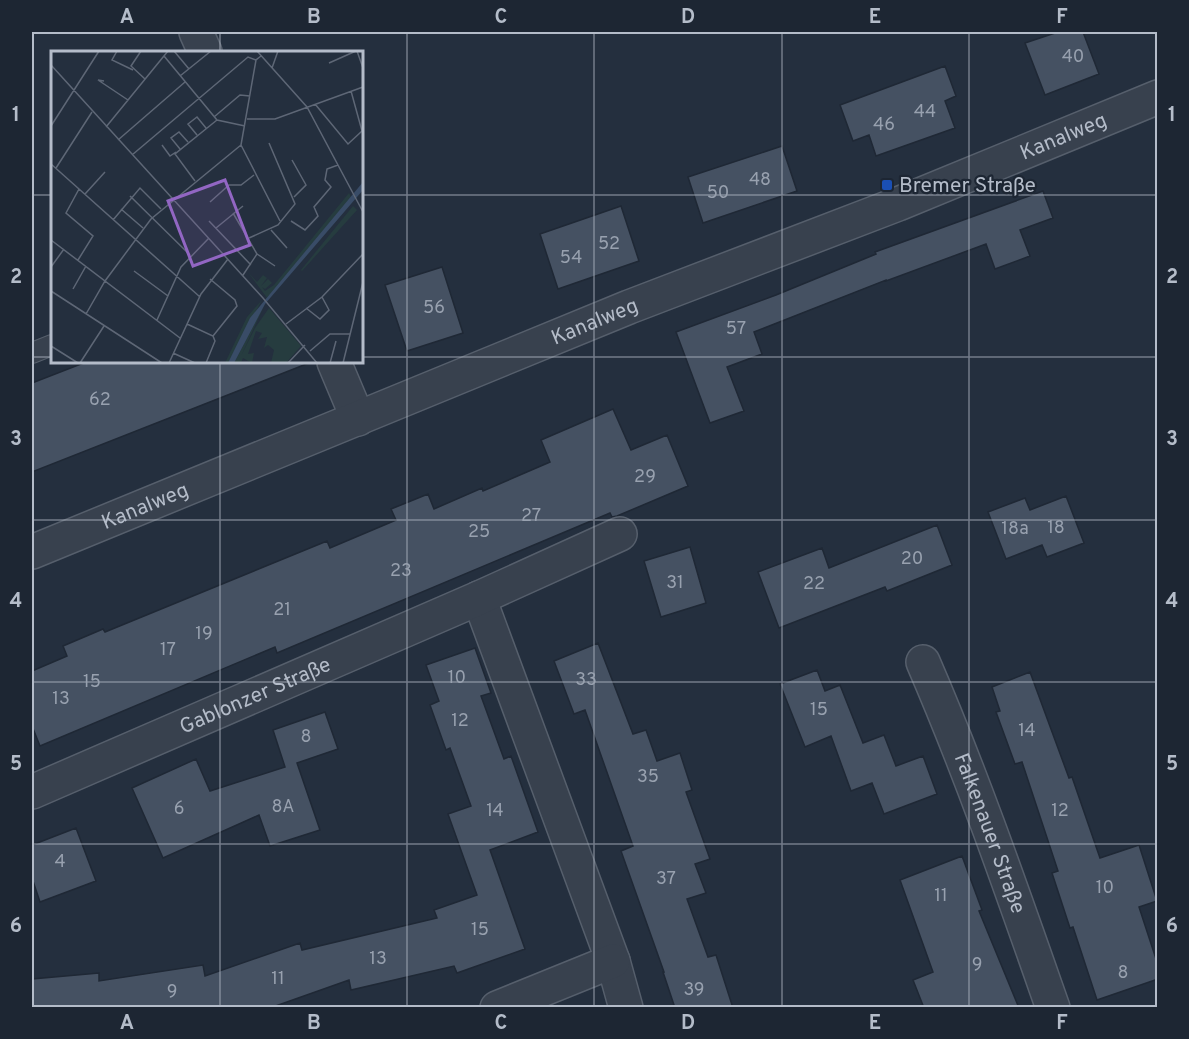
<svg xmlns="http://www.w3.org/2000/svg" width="1189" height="1039" font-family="Overpass,sans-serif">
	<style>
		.building { fill: #455162; stroke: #1f2835; stroke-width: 1.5 }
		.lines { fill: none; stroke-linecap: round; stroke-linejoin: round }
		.service-casing { stroke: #565f6c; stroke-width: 22 }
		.minor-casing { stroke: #565f6c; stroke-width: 36 }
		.tertiary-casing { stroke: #565f6c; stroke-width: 36 }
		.service { stroke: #38414e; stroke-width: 20 }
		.minor { stroke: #38414e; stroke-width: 33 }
		.tertiary { stroke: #38414e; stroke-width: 33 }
		.grid { fill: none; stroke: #b4bcc9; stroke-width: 1.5; stroke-opacity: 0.55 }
		.transit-dot { fill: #1a4fb4; stroke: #1d2633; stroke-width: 2 }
		.labels { text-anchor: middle; stroke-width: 4.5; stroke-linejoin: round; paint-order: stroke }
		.number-label { font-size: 18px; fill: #98a1af }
		.street-label { font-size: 21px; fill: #b4bcc9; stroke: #1d2633 }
		.poi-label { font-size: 21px; fill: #b4bcc9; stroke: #1d2633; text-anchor: start }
		.inset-road { fill: none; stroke: #5e6776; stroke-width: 1.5 }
		.view { fill: #9266c3; fill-opacity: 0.15; stroke: #9266c3; stroke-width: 3 }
		.inset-edge { fill: none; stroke: #b4bcc9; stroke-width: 3 }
		.neatline { fill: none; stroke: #b4bcc9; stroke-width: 2 }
		.grid-label { font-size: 20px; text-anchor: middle; font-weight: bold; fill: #b4bcc9 }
	</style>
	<rect width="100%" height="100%" fill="#242f3e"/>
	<path class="building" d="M 1058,32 L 1083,32 L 1099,74 L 1045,95 L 1025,43 Z
		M 945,66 L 956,96 L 945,101 L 955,128 L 876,156 L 869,135 L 853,141 L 840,105 Z
		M 782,146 L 797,191 L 703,223 L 688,177 Z
		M 1043,191 L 1053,218 L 1020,230 L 1030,256 L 995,269 L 986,244 L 886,281 L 886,280 L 754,332 L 762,354 L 727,367 L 744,411 L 710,423 L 676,332 L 776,295 L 876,254 L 875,252 Z
		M 621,206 L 639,261 L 558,289 L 540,234 Z
		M 442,267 L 463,333 L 407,351 L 385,285 Z
		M 86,362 L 309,362 L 309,363 L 32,472 L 32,383 Z
		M 613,409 L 631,450 L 667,435 L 688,486 L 617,516 L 612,517 L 610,513 L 277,653 L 275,647 L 40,746 L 32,726 L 32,671 L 67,656 L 63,646 L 103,629 L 105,632 L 327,541 L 330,548 L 396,520 L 391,509 L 428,494 L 434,509 L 482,488 L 483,491 L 550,462 L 541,440 Z
		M 1066,496 L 1084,543 L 1047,557 L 1042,545 L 1006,559 L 988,512 L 1025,498 L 1030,510 Z
		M 937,525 L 952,565 L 887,591 L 885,587 L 779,628 L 758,572 L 822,548 L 829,568 Z
		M 690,547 L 706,603 L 661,617 L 644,561 Z
		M 598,643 L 633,734 L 646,730 L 657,761 L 680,753 L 692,790 L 686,792 L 710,859 L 695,864 L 706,893 L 687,899 L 708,957 L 716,955 L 733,1008 L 675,1008 L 663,972 L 664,972 L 621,851 L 633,846 L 585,710 L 574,714 L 554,661 Z
		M 475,648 L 491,693 L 481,696 L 504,759 L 511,756 L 538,832 L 490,850 L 525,949 L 457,973 L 454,966 L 351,990 L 349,980 L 270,1008 L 32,1008 L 32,979 L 99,973 L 99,981 L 203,965 L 205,976 L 300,943 L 302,950 L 437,918 L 434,910 L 477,895 L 448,814 L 471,806 L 450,748 L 446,750 L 430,705 L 439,701 L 426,665 Z
		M 817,670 L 825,691 L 840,685 L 863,743 L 884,735 L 896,766 L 923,756 L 937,794 L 884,814 L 872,783 L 851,791 L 831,736 L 805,747 L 780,684 Z
		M 1030,672 L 1069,778 L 1072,777 L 1100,858 L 1139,845 L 1157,901 L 1139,907 L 1158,965 L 1158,979 L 1097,1000 L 1073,927 L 1070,928 L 1052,873 L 1058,871 L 1022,762 L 1015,764 L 996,712 L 1000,711 L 992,687 Z
		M 325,712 L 338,749 L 297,763 L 320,830 L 270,846 L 259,815 L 163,858 L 132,788 L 196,759 L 210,791 L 285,767 L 273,730 Z
		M 76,828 L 96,881 L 40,902 L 32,878 L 32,845 Z
		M 962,856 L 982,910 L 979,911 L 1019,1008 L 924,1008 L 913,980 L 933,972 L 900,880 Z"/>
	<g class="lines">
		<defs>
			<path id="service" d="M 32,353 L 52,345"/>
			<g id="minor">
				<path d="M 196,32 L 205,52"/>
				<path d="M 334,362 L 358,419"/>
				<path d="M 479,598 L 613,961 L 626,1008"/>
				<path id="s1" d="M 923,662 C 972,775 1012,891 1053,1008"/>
				<path id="s2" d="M 32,792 L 479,598 L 620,534"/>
				<path d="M 497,1008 L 613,961"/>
			</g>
			<g id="tertiary">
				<path id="s3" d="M 32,552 L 629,307 L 898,204 L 1158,97"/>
			</g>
		</defs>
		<use href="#service" class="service-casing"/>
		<use href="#minor" class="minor-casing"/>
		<use href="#tertiary" class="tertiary-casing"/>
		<use href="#service" class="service"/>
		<use href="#minor" class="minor"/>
		<use href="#tertiary" class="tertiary"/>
	</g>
	<path class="grid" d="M 220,32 L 220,52M 407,32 L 407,1008M 594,32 L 594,1008M 782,32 L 782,1008M 969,32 L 969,1008M 32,195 L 52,195M 362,195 L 1158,195M 32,357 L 52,357M 362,357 L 1158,357M 220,362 L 220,1008M 32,520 L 1158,520M 32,682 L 1158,682M 32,844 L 1158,844"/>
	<rect class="transit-dot" x="881" y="179" width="12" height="12" rx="3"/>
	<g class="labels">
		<g class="number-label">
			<text x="1073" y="62">40</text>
			<text x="925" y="117">44</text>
			<text x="884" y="130">46</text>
			<text x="760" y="185">48</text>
			<text x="718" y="198">50</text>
			<text x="609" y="249">52</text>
			<text x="571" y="263">54</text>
			<text x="434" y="313">56</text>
			<text x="736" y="334">57</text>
			<text x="100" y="405">62</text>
			<text x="645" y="482">29</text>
			<text x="531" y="521">27</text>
			<text x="1056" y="533">18</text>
			<text x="1015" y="534">18a</text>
			<text x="479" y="537">25</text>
			<text x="912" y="564">20</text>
			<text x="401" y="576">23</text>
			<text x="675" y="588">31</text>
			<text x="814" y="589">22</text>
			<text x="282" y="615">21</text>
			<text x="204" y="639">19</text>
			<text x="168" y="655">17</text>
			<text x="457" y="683">10</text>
			<text x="586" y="685">33</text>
			<text x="92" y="687">15</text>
			<text x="61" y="704">13</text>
			<text x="819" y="715">15</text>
			<text x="460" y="726">12</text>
			<text x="1027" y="736">14</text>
			<text x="306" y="742">8</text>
			<text x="648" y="782">35</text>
			<text x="283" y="812">8A</text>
			<text x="179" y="814">6</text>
			<text x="495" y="816">14</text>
			<text x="1060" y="816">12</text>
			<text x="60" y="867">4</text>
			<text x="666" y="884">37</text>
			<text x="1105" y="893">10</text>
			<text x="941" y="901">11</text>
			<text x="480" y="935">15</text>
			<text x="378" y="964">13</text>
			<text x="977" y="970">9</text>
			<text x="1123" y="978">8</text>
			<text x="278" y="984">11</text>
			<text x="694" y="995">39</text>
			<text x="172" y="997">9</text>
		</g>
		<g class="street-label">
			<text dy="7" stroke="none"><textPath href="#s3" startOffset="1112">Kanalweg</textPath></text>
			<text dy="7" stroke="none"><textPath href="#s3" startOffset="608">Kanalweg</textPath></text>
			<text dy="7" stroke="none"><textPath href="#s3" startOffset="122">Kanalweg</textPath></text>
			<text dy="7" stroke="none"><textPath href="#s2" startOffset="243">Gablonzer Straße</textPath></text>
			<text dy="7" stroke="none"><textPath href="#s1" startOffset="184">Falkenauer Straße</textPath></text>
		</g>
		<g class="poi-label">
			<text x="899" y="192">Bremer Straße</text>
		</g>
	</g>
	<g transform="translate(51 51)">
		<rect width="312" height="312" fill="#242f3e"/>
		<path d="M 298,142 L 300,146 L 216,247 L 197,221 L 206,231 L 212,224 L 216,227 L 210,235 L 217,228 L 221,232 L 214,238 L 211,236 L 214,240 L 223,234 ZM 302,155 L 306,159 L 251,220 L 250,219 ZM 211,249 L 177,312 L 174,312 L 196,266 ZM 214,253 L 190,305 L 204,277 L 218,257 L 250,295 L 235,312 L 220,312 L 223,299 L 217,294 L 213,297 L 216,286 L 207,288 L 211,282 L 205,280 L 197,303 L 203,302 L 201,312 L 192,307 L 190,312 L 183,312 Z" fill="#263c3f"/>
		<path d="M 312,131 L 312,139 L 214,253 L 183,312 L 177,312 L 199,267 Z" fill="#394c67"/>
		<path class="inset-road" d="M 66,0 L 61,9 L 82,19M 90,0 L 80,15 L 94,28M 123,0 L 138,18M 206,0 L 256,56 L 312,161M 306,0 L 312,17M 113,5 L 166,69 L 194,75M 210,5 L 205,9 L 190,94 L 229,170M 278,12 L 305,0M 0,14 L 212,247 L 266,312M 221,17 L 227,0M 129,25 L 160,0M 53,30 L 47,29 L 77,49M 264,53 L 297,93 L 311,80 L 300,40M 163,66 L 189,44 L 199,45M 196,68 L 224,68 L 312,36M 0,75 L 48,0M 55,76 L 117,0M 146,84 L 137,73 L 146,66 L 155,77M 67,89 L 134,31M 111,94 L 119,105 L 125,101M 129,98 L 120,87 L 128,81 L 137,91M 81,104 L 197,6 L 205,9M 241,109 L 255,134 L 243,146M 0,113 L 149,246M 5,117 L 41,61M 144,130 L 124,103 L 166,69M 34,143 L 54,121M 79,145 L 139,204M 159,151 L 178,134 L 190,134 L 203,124M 70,158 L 92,177M 182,162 L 206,203 L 192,224M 62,169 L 89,137 L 110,158M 158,170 L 200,214M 240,170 L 254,179 L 267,165 L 263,156 L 280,136 L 274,129 L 276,118 L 287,114M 165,177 L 192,155M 220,179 L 236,197M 198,187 L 227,174 L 244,153 L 218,92M 0,189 L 129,287M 206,203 L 224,215M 27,209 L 42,185 L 15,162 L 28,138M 0,216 L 13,198M 83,220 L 117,245M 159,228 L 184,249 L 186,255 L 162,285M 22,238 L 35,215M 0,240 L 111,312M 255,257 L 269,268 L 278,259 L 271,246M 35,263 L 54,230 L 100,168 L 190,94M 106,269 L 130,216 L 158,187M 136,273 L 162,285 L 164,290 L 155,312M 235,273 L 271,246 L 312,203M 0,295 L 27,312M 259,300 L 279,283 L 299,283M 122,302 L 144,312M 29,312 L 53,275M 118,312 L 150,243 L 177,208M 237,312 L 254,294M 279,312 L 285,290M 292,312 L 312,231"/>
		<path class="view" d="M 174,129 L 199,194 L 142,215 L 117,150 Z"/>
		<rect width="312" height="312" class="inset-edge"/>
	</g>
	<rect width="1189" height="1039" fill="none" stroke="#1d2633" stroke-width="66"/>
	<rect x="33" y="33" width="1123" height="973" class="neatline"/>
	<g class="grid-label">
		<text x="127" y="23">A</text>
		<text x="314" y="23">B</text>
		<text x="501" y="23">C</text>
		<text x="688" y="23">D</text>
		<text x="875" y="23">E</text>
		<text x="1062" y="23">F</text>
		<text x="16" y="121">1</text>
		<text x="1172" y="121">1</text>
		<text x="16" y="283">2</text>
		<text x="1172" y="283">2</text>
		<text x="16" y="445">3</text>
		<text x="1172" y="445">3</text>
		<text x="16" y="607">4</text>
		<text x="1172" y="607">4</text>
		<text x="16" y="770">5</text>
		<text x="1172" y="770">5</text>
		<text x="16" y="932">6</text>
		<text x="1172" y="932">6</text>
		<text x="127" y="1029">A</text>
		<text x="314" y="1029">B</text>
		<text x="501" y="1029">C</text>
		<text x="688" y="1029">D</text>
		<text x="875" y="1029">E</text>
		<text x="1062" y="1029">F</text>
	</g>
</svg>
